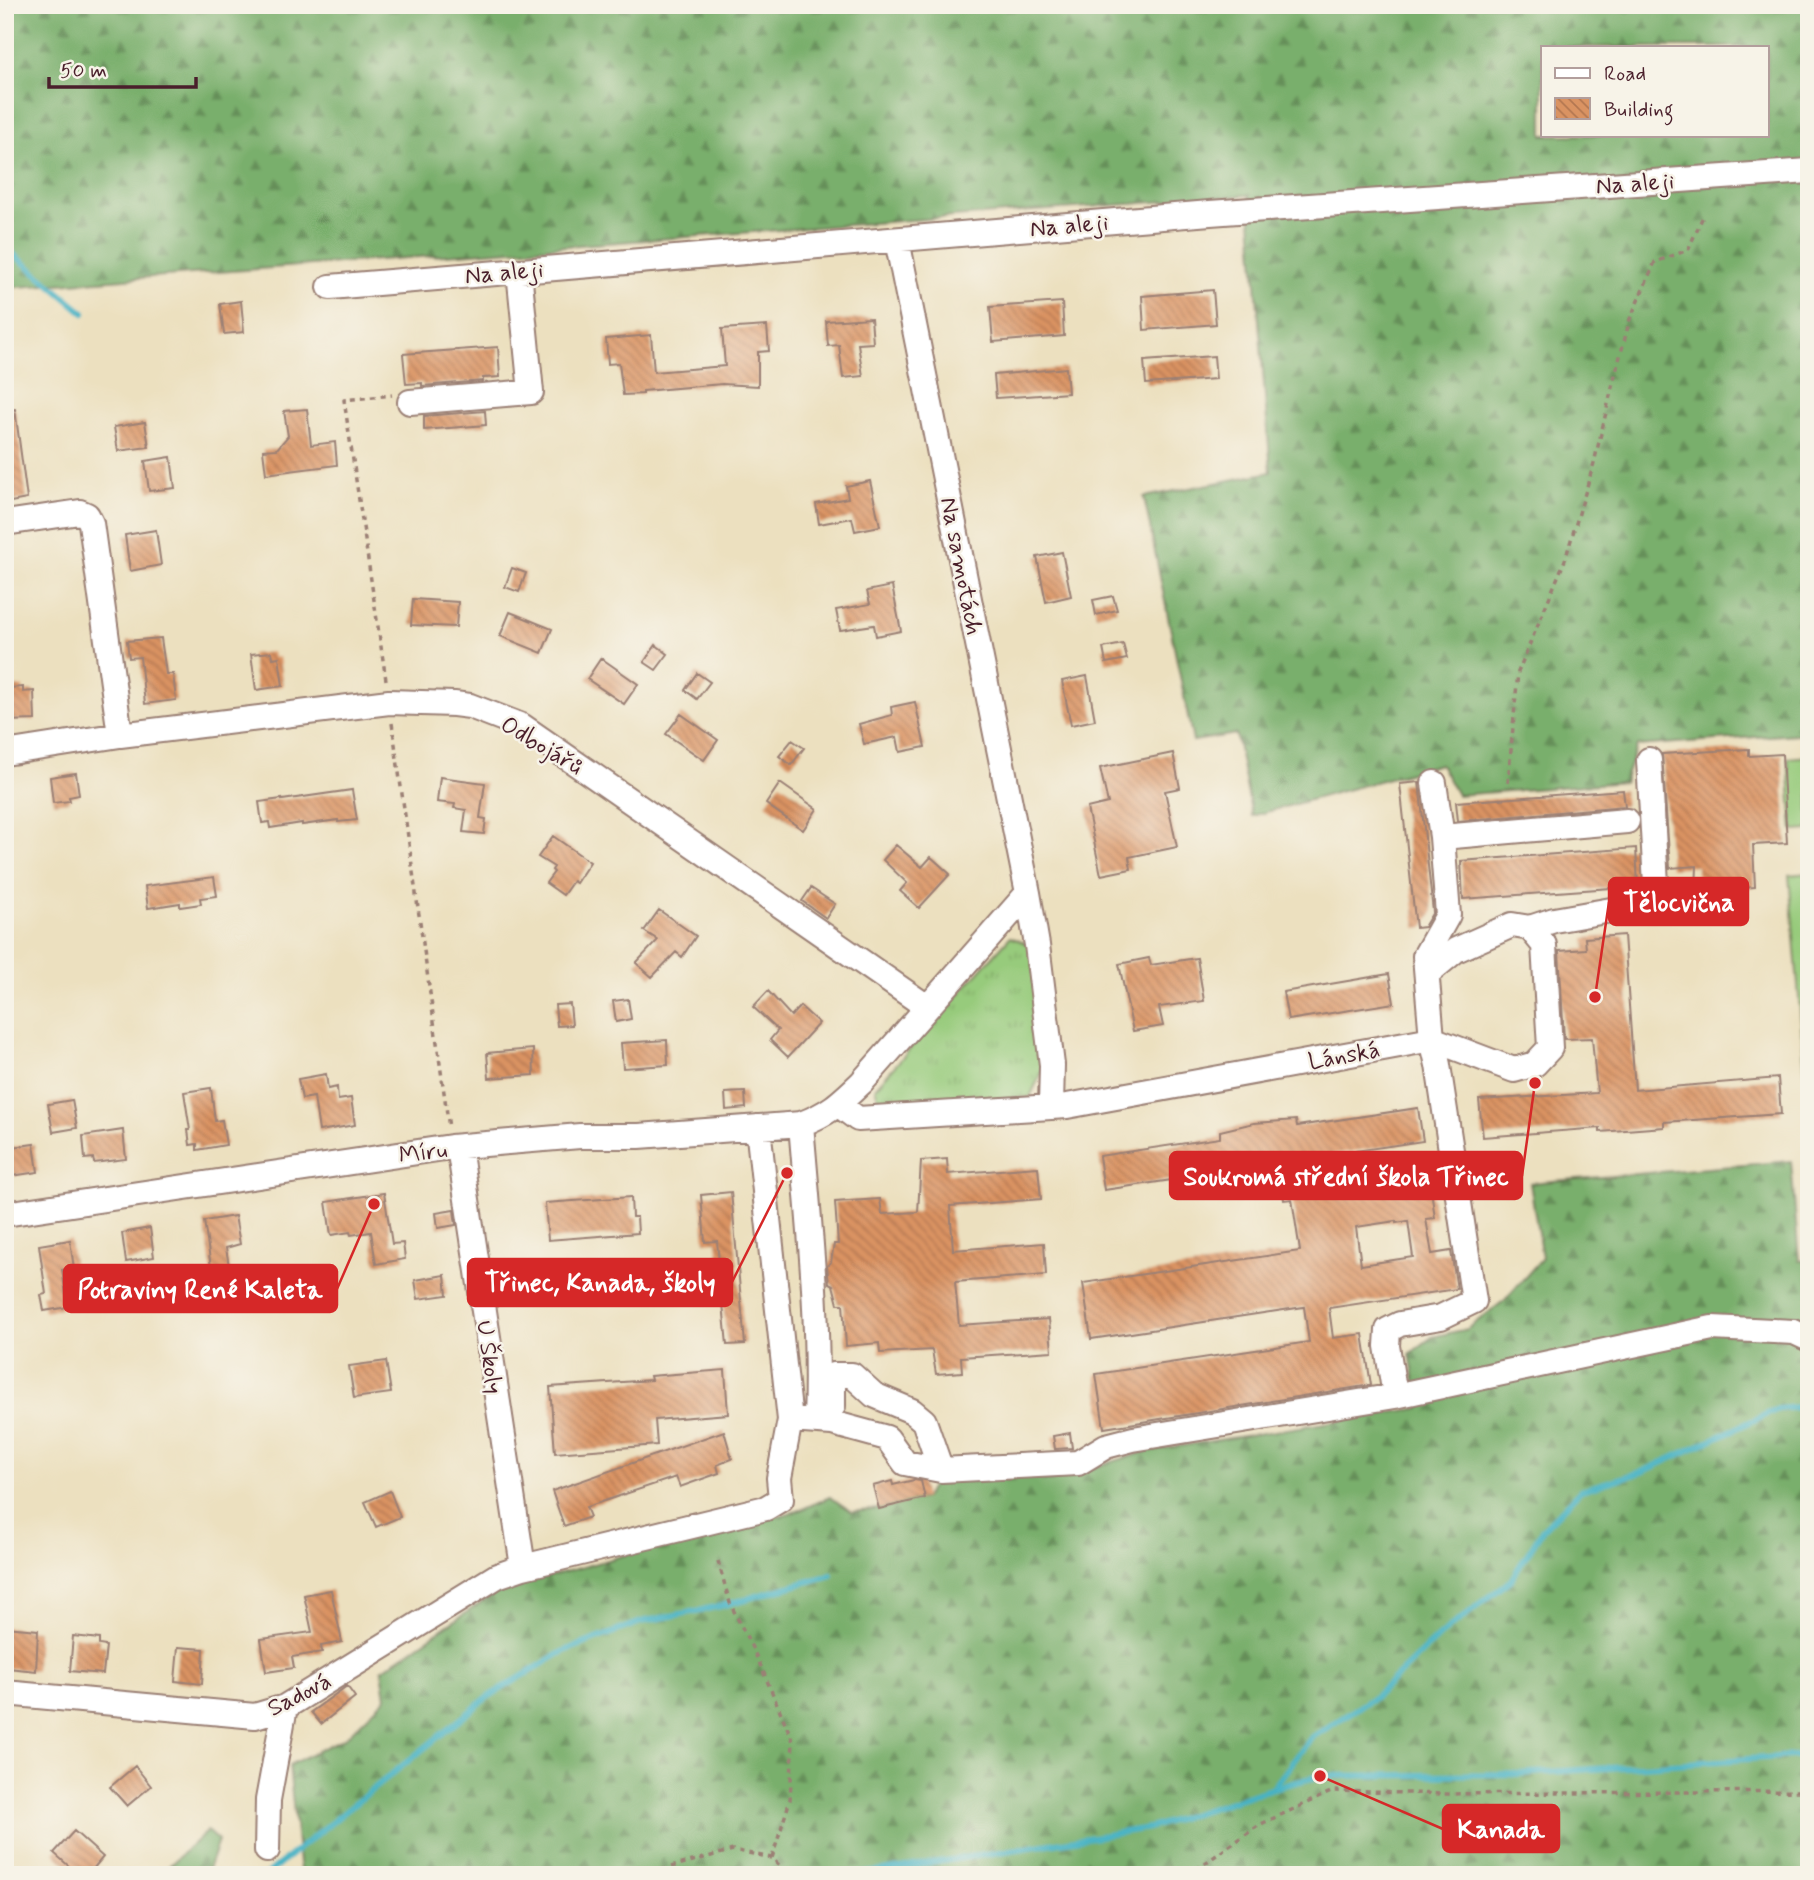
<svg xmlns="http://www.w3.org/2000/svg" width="1814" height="1880" font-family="Mynerve,sans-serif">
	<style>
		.grass { fill: url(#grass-tufts); stroke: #707554; stroke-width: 2 }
		.forest { fill: url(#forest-firs); stroke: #62674c; stroke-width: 2; fill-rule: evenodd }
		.pitch { fill: #97cb7c; stroke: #707554; stroke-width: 2 }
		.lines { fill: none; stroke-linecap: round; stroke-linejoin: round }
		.stream { stroke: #47b2c4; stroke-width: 6 }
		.building { fill: url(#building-back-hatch); fill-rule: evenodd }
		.minor-casing { stroke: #9b8075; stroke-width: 28 }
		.path { stroke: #9b8075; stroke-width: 3.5; stroke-dasharray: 5 5; stroke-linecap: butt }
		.minor { stroke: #fff; stroke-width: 24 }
		.labels { text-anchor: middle; stroke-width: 5; stroke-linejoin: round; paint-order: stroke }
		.street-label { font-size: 24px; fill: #4a1f2b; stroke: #f7f3e8 }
		.leader { fill: none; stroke: #d62828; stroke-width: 2.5 }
		.callout-dot { fill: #d62828; stroke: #f7f3e8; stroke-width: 2.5 }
		.callout { fill: #d62828; stroke: #d62828; stroke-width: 2.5 }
		.callout-label { font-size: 26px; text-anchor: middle; font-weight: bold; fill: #fff }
	</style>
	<defs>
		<pattern id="grass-tufts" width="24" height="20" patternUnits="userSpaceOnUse" patternTransform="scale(1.75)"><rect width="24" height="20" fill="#97cb7c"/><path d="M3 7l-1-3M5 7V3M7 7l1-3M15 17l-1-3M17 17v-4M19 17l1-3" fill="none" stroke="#84ae6b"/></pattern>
		<pattern id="forest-firs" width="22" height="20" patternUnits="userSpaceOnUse" patternTransform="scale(1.75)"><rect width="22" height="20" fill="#79af6c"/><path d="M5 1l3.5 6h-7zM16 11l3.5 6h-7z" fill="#658e59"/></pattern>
		<pattern id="building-back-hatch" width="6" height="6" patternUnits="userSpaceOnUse" patternTransform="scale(1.75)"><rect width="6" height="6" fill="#da9362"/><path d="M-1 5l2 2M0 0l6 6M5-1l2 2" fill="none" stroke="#b37751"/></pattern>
	</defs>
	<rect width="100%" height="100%" fill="#f7f3e8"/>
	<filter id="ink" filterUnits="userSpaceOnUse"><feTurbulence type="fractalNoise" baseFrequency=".0143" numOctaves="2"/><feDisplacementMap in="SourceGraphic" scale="14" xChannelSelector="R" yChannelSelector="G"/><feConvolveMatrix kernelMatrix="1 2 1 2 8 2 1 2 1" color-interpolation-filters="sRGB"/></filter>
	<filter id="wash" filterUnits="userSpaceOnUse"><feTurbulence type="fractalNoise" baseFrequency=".00686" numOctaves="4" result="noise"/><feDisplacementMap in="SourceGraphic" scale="28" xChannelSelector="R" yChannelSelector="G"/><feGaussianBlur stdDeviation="1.57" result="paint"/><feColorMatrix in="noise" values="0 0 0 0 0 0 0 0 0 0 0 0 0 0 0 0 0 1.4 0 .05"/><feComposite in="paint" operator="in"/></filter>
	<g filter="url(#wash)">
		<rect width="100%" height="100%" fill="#ece0bf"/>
		<path class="grass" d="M 1010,937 L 1031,945 L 1046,1063 L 1030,1097 L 881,1105 L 875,1088 Z"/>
		<path class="forest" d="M 5,5 L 1809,5 L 1809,733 L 1637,746 L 1624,782 L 1457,795 L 1440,764 L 1252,816 L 1236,734 L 1193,741 L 1144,497 L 1271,472 L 1249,195 L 5,288 ZM 1543,47 L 1767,47 L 1767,135 L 1543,135 Z
			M 1791,1161 L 1799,1261 L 1809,1260 L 1809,1875 L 301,1875 L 299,1863 L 289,1765 L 346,1737 L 386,1698 L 382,1670 L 498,1591 L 646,1549 L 798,1511 L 830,1497 L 852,1512 L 879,1509 L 925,1498 L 935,1480 L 1082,1471 L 1148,1451 L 1420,1408 L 1410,1354 L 1432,1337 L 1467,1329 L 1505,1300 L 1542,1258 L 1530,1183 Z
			M 207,1831 L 218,1841 L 206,1875 L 162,1875 L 170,1865 Z"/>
		<path class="pitch" d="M 1809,756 L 1809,830 L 1793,831 L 1788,758 Z
			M 1809,873 L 1809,1121 L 1789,875 Z"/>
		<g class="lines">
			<path class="stream" d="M 5,247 L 84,313
				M 1273,1788 L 1311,1738 L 1376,1696 L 1439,1636 L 1511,1580 L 1543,1529 L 1581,1490 L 1642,1472 L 1778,1409 L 1809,1406
				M 266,1875 L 488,1697 L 562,1652 L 641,1622 L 721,1606 L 831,1575
				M 857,1875 L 1149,1828 L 1273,1788 L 1320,1776 L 1517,1774 L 1809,1755"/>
		</g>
		<g id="blocks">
			<path class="building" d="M 1213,290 L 1216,324 L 1144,330 L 1142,296 Z
				M 241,301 L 244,332 L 224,334 L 220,304 Z
				M 1062,302 L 1064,336 L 993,342 L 990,307 Z
				M 871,318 L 873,343 L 858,344 L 863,376 L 843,378 L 839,345 L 828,346 L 826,321 Z
				M 767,326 L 769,351 L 758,352 L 758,386 L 722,384 L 643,391 L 643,394 L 623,395 L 619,363 L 608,364 L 606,339 L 651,335 L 654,372 L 725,366 L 722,329 Z
				M 498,347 L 500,377 L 483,378 L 483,381 L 422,386 L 422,383 L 406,384 L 403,354 Z
				M 1214,356 L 1216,379 L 1146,384 L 1144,361 Z
				M 1066,368 L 1068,393 L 996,398 L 994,375 Z
				M 15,409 L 27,499 L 5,503 L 5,410 Z
				M 307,409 L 311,445 L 335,442 L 337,465 L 266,474 L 263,450 L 277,449 L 288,436 L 284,411 Z
				M 485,411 L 486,425 L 424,430 L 424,416 Z
				M 145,422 L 149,447 L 118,451 L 114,427 Z
				M 171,457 L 175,488 L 149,491 L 145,461 Z
				M 870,481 L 880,526 L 855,531 L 852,518 L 819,524 L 816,504 L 848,498 L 846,486 Z
				M 156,530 L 161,565 L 130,571 L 125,535 Z
				M 1062,552 L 1071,596 L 1046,602 L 1037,557 Z
				M 512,568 L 526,573 L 519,592 L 505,587 Z
				M 892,586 L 901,631 L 876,636 L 874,625 L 840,630 L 836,610 L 870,604 L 867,591 Z
				M 1113,596 L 1117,610 L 1096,615 L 1093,600 Z
				M 413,599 L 458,602 L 456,627 L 411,625 Z
				M 510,612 L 552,629 L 542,653 L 500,636 Z
				M 161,638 L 166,674 L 173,674 L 176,700 L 145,704 L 140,657 L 129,658 L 127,641 Z
				M 1123,644 L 1127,659 L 1106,663 L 1103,648 Z
				M 656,645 L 668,654 L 656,670 L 644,662 Z
				M 272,652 L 273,658 L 279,657 L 283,686 L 256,690 L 251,654 Z
				M 601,658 L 638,684 L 624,704 L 587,679 Z
				M 697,673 L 710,682 L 697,699 L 685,690 Z
				M 1087,676 L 1095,720 L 1071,725 L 1062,681 Z
				M 23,687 L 23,692 L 34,691 L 35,720 L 5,721 L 7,688 Z
				M 915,702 L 925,747 L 900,752 L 897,737 L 864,744 L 859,724 L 892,715 L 891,707 Z
				M 681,714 L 718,740 L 704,760 L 666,734 Z
				M 792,740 L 804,748 L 791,765 L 779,756 Z
				M 1749,749 L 1749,756 L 1782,754 L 1787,843 L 1753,845 L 1755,887 L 1696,891 L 1697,866 L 1670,868 L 1662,754 Z
				M 1173,753 L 1180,788 L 1165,791 L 1177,847 L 1129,857 L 1131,869 L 1101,875 L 1087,808 L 1108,803 L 1100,768 Z
				M 76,773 L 79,795 L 69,797 L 70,801 L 53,803 L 50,777 Z
				M 440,777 L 485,783 L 480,818 L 486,819 L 484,834 L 463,832 L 466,810 L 454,808 L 455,804 L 437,802 Z
				M 1419,782 L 1433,912 L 1424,927 L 1416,928 L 1400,784 Z
				M 780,783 L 817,809 L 803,830 L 766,804 Z
				M 352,790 L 357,820 L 338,822 L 338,820 L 302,825 L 302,823 L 270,828 L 269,822 L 262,823 L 259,802 L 282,799 L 282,800 Z
				M 1623,790 L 1625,806 L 1458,821 L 1456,802 Z
				M 553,836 L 590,862 L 576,883 L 573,881 L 563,895 L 546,883 L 554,872 L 552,870 L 554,867 L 538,857 Z
				M 896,845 L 922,867 L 931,857 L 950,874 L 919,908 L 900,891 L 907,883 L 883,860 Z
				M 1636,848 L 1638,886 L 1463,899 L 1461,861 Z
				M 214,877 L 217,896 L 200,898 L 201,904 L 180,907 L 180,903 L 148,908 L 145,886 Z
				M 811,888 L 835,904 L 826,918 L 802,901 Z
				M 659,910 L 696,936 L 682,957 L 676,952 L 652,977 L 636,963 L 658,940 L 644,931 Z
				M 1624,935 L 1635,1090 L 1778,1078 L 1781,1114 L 1664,1122 L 1664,1127 L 1600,1132 L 1600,1128 L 1483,1137 L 1479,1100 L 1597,1093 L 1592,1038 L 1564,1039 L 1559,951 L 1586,949 L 1585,938 Z
				M 1149,958 L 1151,965 L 1197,958 L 1204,1001 L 1159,1007 L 1163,1026 L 1133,1031 L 1119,964 Z
				M 1389,974 L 1394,1003 L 1288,1020 L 1283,992 Z
				M 768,991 L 791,1016 L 800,1006 L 819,1023 L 788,1057 L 770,1040 L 778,1030 L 753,1007 Z
				M 628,999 L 631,1019 L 616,1022 L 613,1001 Z
				M 570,1004 L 572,1025 L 557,1026 L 555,1005 Z
				M 667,1040 L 668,1065 L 623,1068 L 621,1043 Z
				M 533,1049 L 534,1075 L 489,1078 L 487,1053 Z
				M 326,1074 L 328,1089 L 337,1087 L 338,1100 L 351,1098 L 355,1125 L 319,1131 L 314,1097 L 302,1099 L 298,1079 Z
				M 211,1088 L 215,1121 L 222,1120 L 226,1145 L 197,1150 L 197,1144 L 190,1145 L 188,1130 L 190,1130 L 184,1092 Z
				M 745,1092 L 746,1108 L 726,1110 L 725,1093 Z
				M 72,1100 L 77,1128 L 53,1132 L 48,1104 Z
				M 1418,1108 L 1423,1141 L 1308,1158 L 1313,1194 L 1390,1183 L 1390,1181 L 1429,1175 L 1435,1218 L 1426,1219 L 1432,1254 L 1451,1251 L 1457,1289 L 1329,1308 L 1333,1338 L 1363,1334 L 1371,1385 L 1104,1428 L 1096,1374 L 1309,1342 L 1304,1307 L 1091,1339 L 1083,1283 L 1300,1251 L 1292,1199 L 1284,1200 L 1281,1183 L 1222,1192 L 1219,1173 L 1104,1190 L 1099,1156 L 1220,1138 L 1220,1131 L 1254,1123 L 1296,1120 L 1297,1126 ZM 1396,1221 L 1396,1223 L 1408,1221 L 1413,1257 L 1361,1265 L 1356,1227 Z
				M 123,1130 L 126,1159 L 94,1163 L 93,1158 L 85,1159 L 83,1136 Z
				M 34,1144 L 38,1172 L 5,1177 L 5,1148 Z
				M 947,1159 L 948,1174 L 1038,1167 L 1041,1199 L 950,1206 L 953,1250 L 1044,1243 L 1046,1275 L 955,1282 L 959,1325 L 1049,1319 L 1052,1351 L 961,1357 L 962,1372 L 936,1374 L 932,1350 L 880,1353 L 879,1343 L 846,1346 L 843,1304 L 838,1304 L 833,1285 L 829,1283 L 827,1266 L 831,1262 L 834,1244 L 838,1244 L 835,1202 L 880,1199 L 882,1214 L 918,1212 L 921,1161 Z
				M 731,1192 L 745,1344 L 727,1345 L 717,1241 L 705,1242 L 701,1195 Z
				M 384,1193 L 392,1244 L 403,1243 L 405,1259 L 376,1264 L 371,1232 L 351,1235 L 350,1232 L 331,1235 L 326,1202 Z
				M 631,1197 L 632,1217 L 637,1217 L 638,1233 L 548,1240 L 545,1203 Z
				M 454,1210 L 456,1225 L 438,1228 L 436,1213 Z
				M 235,1216 L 240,1244 L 226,1248 L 233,1290 L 202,1295 L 199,1275 L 212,1273 L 204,1221 Z
				M 150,1228 L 154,1257 L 126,1262 L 122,1233 Z
				M 70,1240 L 74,1269 L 62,1270 L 68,1307 L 44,1311 L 41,1295 L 46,1294 L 39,1245 Z
				M 445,1275 L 447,1295 L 418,1299 L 415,1280 Z
				M 386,1361 L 391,1393 L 354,1398 L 349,1366 Z
				M 725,1370 L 728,1414 L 655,1420 L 657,1445 L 555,1453 L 550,1387 L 651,1380 L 650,1376 Z
				M 724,1431 L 732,1459 L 717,1465 L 719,1473 L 680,1487 L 676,1477 L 586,1507 L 590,1517 L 564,1526 L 552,1491 Z
				M 1070,1433 L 1072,1448 L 1055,1449 L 1053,1436 Z
				M 914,1480 L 921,1481 L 925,1498 L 879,1509 L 873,1486 L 892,1481 L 893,1485 Z
				M 390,1491 L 400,1517 L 376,1527 L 365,1502 Z
				M 331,1590 L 342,1642 L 321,1646 L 322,1652 L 292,1657 L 294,1668 L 266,1672 L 261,1639 L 312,1632 L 304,1595 Z
				M 5,1627 L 38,1630 L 36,1671 L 8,1668 L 8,1665 L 5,1665 Z
				M 73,1636 L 99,1639 L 99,1645 L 106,1646 L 103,1674 L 70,1671 Z
				M 178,1647 L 204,1649 L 202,1684 L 175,1681 Z
				M 347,1686 L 355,1697 L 321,1724 L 311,1712 Z
				M 135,1766 L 151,1786 L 127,1806 L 110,1787 Z
				M 74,1831 L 103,1857 L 88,1875 L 79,1875 L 54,1853 Z"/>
		</g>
	</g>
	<g filter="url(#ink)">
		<use href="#blocks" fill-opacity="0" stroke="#9b8075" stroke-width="2"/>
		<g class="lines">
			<defs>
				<path id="minor" d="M 897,240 L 1028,893 L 1037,945 L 1052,1065 L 1051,1105
					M 330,287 L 1210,213 L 1809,171
					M 410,402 L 531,392 L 519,271
					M 5,523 L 80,512 L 87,515 L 91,523 L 120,735
					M 5,753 L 120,735 L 389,702 L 454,704 L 470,706 L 522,726 L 927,1007
					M 1434,783 L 1442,837
					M 1530,928 L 1554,920 L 1657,902 L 1649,760
					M 1428,973 L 1456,950 L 1512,925 L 1530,928 L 1544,945 L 1550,1048 L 1535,1064 L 1514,1070 L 1432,1039
					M 839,1105 L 858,1119 L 1067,1106 L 1432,1039
					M 801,1124 C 809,1223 820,1322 816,1421
					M 758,1127 L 790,1420
					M 459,1147 L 523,1567
					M 5,1214 L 451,1147 L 580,1136 L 639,1136 L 801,1124 C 830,1113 840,1103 862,1082 L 1028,893
					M 1395,1396 L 1387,1346 L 1388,1330 L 1400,1324 L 1441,1317 L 1474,1301 L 1438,1065 L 1432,1039 L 1425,956 L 1448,915 L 1442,837 L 1627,821
					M 833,1406 L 833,1375 L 852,1375 L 874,1395 L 912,1411 L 924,1421 L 941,1470
					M 5,1693 L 255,1716 L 285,1707 L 497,1576 L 523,1567 L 766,1508 L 781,1499 L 779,1478 L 790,1420 L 832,1423 L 887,1438 L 905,1463 L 941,1470 L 1078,1463 L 1106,1446 L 1133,1439 L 1395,1396 L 1712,1328 L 1794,1332 L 1809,1339
					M 267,1850 L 268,1800 L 285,1707"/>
			</defs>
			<use href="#minor" class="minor-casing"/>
			<path class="path" d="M 386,680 L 344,400 L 392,395
				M 392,723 L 449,1128
				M 1508,783 L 1518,672 L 1565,560 L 1594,463 L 1614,379 L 1630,319 L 1655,262 L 1688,250 L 1704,214
				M 718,1561 L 730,1603 L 759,1662 L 793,1741 L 790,1800 L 772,1858 L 789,1875
				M 642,1875 L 733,1850 L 772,1858
				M 1188,1875 L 1261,1824 L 1333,1791 L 1444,1794 L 1809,1791"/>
			<use href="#minor" class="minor"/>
		</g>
	</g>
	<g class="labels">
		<g class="street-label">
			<text transform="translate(1635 183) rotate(-4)" y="8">Na aleji</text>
			<text transform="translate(1069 225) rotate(-5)" y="8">Na aleji</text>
			<text transform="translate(504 272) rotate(-5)" y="8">Na aleji</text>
			<text transform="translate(962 566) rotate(79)" y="8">Na samotách</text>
			<text transform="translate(542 745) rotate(31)" y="8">Odbojářů</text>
			<text transform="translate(1344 1055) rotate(-10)" y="8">Lánská</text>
			<text transform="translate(423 1152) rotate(-7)" y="8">Míru</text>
			<text transform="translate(490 1357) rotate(82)" y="8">U Školy</text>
			<text transform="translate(299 1694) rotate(-27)" y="8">Sadová</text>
		</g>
	</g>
	<path class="leader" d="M1595 997L1609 902M1535 1083L1522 1176M787 1173L732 1282M374 1204L337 1289M1320 1776L1443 1829"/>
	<g class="callout-dot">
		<circle cx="1595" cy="997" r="7"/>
		<circle cx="1535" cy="1083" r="7"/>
		<circle cx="787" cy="1173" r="7"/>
		<circle cx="374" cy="1204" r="7"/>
		<circle cx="1320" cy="1776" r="7"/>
	</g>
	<g class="callout">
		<rect x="1609" y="878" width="139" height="47" rx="7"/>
		<rect x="1170" y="1152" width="352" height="47" rx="7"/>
		<rect x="468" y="1259" width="264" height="47" rx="7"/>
		<rect x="64" y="1265" width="273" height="47" rx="7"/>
		<rect x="1443" y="1805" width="116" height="47" rx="7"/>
	</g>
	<g class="callout-label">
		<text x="1679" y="911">Tělocvična</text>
		<text x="1346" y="1185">Soukromá střední škola Třinec</text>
		<text x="600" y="1291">Třinec, Kanada, školy</text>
		<text x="200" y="1298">Potraviny René Kaleta</text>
		<text x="1501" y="1838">Kanada</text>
	</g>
	<rect width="1814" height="1880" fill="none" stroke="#f7f3e8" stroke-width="28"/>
	<rect x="1541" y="46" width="228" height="91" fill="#f7f3e8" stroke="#b29e9c" stroke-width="2"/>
	<rect x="1555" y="68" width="35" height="10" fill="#ffffff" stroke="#b29e9c" stroke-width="2"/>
	<text x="1604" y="80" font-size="21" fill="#4a1f2b">Road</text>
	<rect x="1555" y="98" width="35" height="21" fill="url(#building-back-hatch)" stroke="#b29e9c" stroke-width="2"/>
	<text x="1604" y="116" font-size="21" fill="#4a1f2b">Building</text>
	<path d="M49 77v10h147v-10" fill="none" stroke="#4a1f2b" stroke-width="3.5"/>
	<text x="60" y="77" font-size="21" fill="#4a1f2b" stroke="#f7f3e8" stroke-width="5" paint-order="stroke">50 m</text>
</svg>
